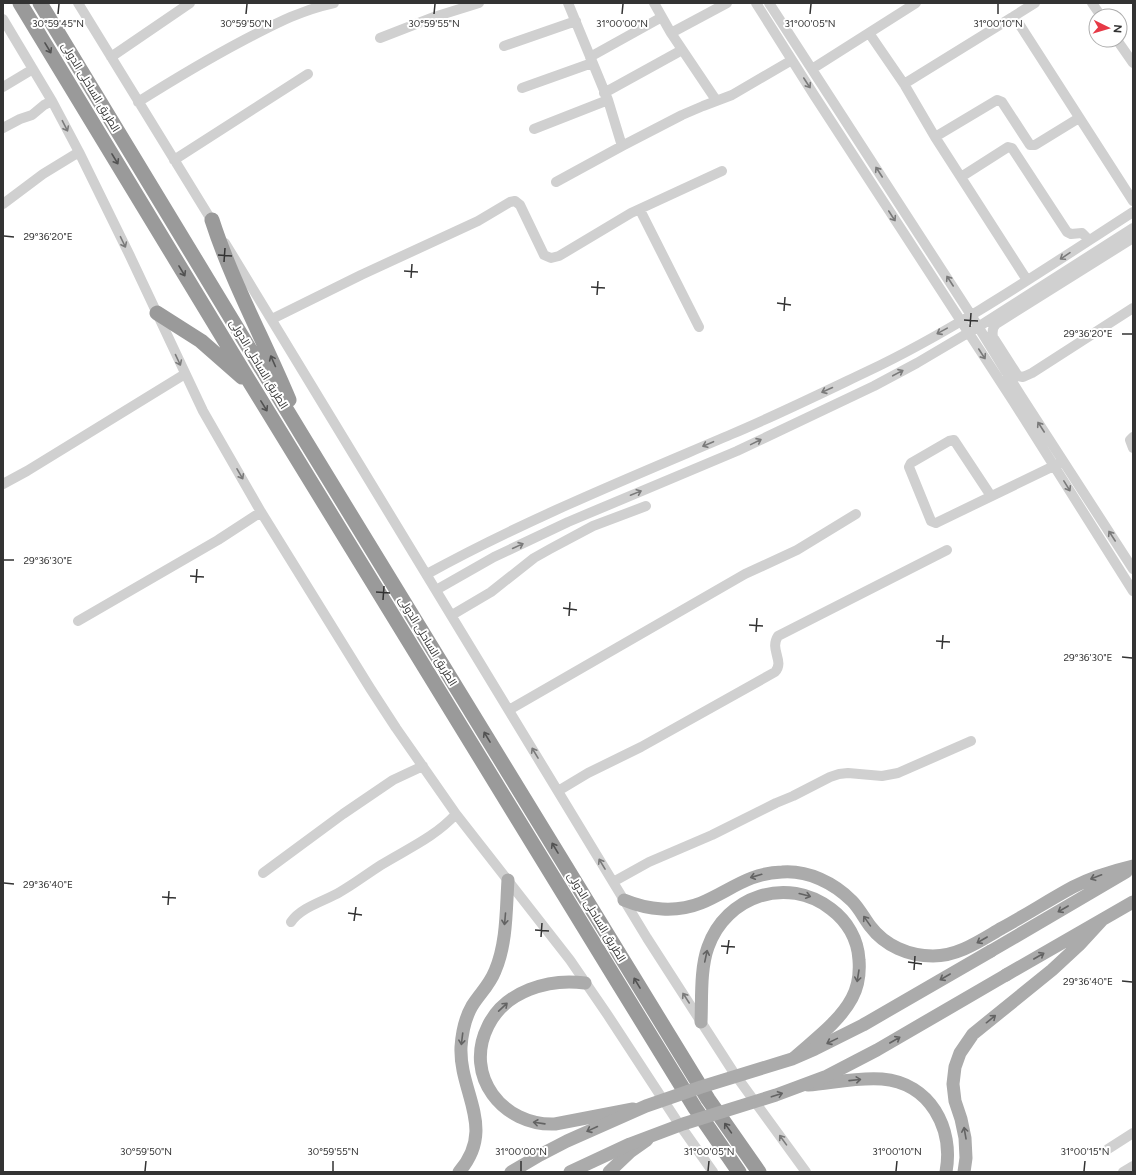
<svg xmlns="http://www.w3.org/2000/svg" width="1136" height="1175" font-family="Figtree,Cairo,sans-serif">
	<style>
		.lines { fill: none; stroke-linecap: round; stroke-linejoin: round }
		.minor { stroke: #d0d0d0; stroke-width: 10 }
		.major { stroke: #ababab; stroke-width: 13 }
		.highway { stroke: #9a9a9a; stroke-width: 15 }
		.major-bridge { stroke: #ababab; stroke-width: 13 }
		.oneway { stroke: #525252 }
		.oneway2 { stroke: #7a7a7a }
		.oneway3 { stroke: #636363 }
		.ticks { fill: none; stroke: #333; stroke-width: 1.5 }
		.labels { text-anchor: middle; stroke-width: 4; stroke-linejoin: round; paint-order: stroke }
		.street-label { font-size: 11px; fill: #333; stroke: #fff }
		.ticks-label { font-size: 10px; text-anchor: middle; fill: #333; stroke: #fff; stroke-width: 4; stroke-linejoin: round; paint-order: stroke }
	</style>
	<rect width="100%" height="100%" fill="#fff"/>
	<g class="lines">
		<path class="minor" d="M 78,3 L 215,226
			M 568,3 L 608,100 L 622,146
			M 654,3 L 671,33 L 716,100
			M 756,3 L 814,95 L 1013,401 L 1133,591
			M 769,3 L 971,315 L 1021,396 L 1133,569
			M 1092,3 L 1101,16
			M 1014,16 L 1133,201
			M 3,19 L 52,101 L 79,152 L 130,256 L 203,411 L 261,512 L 370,688 L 396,728 L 456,814 L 570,960 L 607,1014 L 677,1121 L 713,1172
			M 671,33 L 727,3
			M 869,33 L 904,84 L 935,137 L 1027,280
			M 380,38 L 434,17 L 479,3
			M 1117,40 L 1133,63
			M 504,46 L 576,21
			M 111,57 L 190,3
			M 590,57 L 662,17
			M 812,69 L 916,3
			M 904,84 L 1035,3
			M 3,87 L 33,69
			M 522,88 L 592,63
			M 604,93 L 682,50
			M 138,102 C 173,80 208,59 244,40 C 275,24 298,11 334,3
			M 3,128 L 20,119 L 32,115 L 44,105 L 52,101
			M 534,129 L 608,100
			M 935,137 L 997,100 L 1002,102 L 1030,145 L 1035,145 L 1079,118
			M 174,160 L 308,74
			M 961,177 L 1008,147 L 1012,148 L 1067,232 L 1071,234 L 1082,233 L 1089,240
			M 556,182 L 622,146 L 682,115 L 703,106 L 732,95 L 792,60
			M 3,204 L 43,174 L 79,152
			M 640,210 L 699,327
			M 1133,238 L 996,324 C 992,328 992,332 993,337 L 1018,376 L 1023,377 L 1032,373 L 1133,308
			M 225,243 L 647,938 L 734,1073 L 806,1172
			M 272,319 L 361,275 L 478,221 L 510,202 L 515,201 L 520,205 L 544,255 L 551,258 L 559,256 L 631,213 L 722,171
			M 1133,437 L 1130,440 L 1133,448
			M 3,484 L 27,471 L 185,374
			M 991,496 L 954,440 L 949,441 L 911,463 L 909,467 L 931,521 L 936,523 L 1060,463
			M 427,574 C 525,520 629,478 732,434 C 777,415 822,393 866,372 C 959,328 1046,268 1133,212
			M 436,590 L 494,557 L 568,522 L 737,451 L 874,386 L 917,363 L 978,327 L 1133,228
			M 452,615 L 491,592 L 534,558 L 550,549 L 593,526 L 646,506
			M 78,621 L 218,540 L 261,512
			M 509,710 L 745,574 L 797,550 L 856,514
			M 558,791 L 588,773 L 641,747 L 775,672 C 785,661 769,650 778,636 L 947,550
			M 263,873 L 343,814 L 393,780 L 423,766
			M 613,882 L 649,862 L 712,835 L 776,803 L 793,796 L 830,777 L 839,774 L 848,773 L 882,776 L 898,773 L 971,741
			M 291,922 C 301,907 325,901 340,892 C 354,884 367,874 381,865 C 407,849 435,837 456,814
			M 1108,1149 L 1133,1133
			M 1123,1172 L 1133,1166"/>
		<path class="major" d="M 624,900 C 648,910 676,913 701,903 C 730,891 748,873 782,872 C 808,870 834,883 852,901 C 859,908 864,918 870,926 C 885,946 909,956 933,956 C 959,956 981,940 1002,928 C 1026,915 1049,900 1073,887 C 1092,877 1112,871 1133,866
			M 991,951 L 1126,872
			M 1006,975 L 1133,902
			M 585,983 C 549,978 505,991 488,1026 C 463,1076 503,1126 555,1124 L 633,1109
			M 701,1022 C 702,999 700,969 708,947 C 726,896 787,875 831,909 C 847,921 858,939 859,960 C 860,973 858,987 852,998 C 840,1021 814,1040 795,1057
			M 808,1085 C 832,1083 858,1077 882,1079 C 930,1083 954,1128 946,1172
			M 459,1172 C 497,1128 459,1093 461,1047 C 462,1033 465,1018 472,1006 C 480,993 489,986 495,971 C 507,943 506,910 508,880
			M 609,1172 L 630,1152 L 647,1140
			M 964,1172 L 966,1158 L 965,1138 L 961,1119 L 955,1101 L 953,1084 L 955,1067 L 960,1053 L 973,1034 L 1052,970 L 1079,945 L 1102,920"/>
		<path class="highway" d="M 20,3 L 251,384 L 620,986 L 695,1108 L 739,1172
			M 40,3 L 303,437 L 708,1099 L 759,1172
			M 212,220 C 232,282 264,340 289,400
			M 157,313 L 201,341 L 242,377"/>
		<path class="major-bridge" d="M 511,1172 L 540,1155 L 567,1141 L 646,1106 L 701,1087 L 792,1059 L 815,1049 L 863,1025 L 991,951
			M 570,1172 L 630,1144 L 683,1124 L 776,1095 L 827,1076 L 877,1050 L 1006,975"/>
	</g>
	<defs><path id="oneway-shaft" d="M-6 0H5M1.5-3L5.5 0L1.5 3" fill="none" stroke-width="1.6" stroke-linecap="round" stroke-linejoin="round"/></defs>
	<g class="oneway">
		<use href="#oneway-shaft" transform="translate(48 48) rotate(59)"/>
		<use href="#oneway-shaft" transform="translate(115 159) rotate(59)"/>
		<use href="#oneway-shaft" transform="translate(182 271) rotate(59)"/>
		<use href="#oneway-shaft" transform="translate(273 361) rotate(-114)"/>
		<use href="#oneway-shaft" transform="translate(264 406) rotate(58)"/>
		<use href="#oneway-shaft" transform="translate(487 737) rotate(-121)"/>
		<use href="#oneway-shaft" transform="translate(555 848) rotate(-121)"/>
		<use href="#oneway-shaft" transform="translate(637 983) rotate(-121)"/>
		<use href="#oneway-shaft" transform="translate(728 1128) rotate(-125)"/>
	</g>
	<g class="oneway2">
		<use href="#oneway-shaft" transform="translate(807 83) rotate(57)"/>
		<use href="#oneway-shaft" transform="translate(65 126) rotate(63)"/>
		<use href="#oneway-shaft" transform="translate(879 172) rotate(-123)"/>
		<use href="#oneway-shaft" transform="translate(892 216) rotate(57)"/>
		<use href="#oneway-shaft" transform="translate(123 242) rotate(64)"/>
		<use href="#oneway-shaft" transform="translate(1065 256) rotate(146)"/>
		<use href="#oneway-shaft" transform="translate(950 281) rotate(-123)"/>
		<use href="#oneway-shaft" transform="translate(942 331) rotate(151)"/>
		<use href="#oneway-shaft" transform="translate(982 354) rotate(57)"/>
		<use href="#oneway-shaft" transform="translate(178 360) rotate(65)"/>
		<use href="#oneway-shaft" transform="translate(898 373) rotate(-28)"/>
		<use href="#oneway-shaft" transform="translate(827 390) rotate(156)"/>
		<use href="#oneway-shaft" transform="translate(1041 427) rotate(-123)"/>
		<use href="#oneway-shaft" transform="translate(756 442) rotate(-26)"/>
		<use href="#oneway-shaft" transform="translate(708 444) rotate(157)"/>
		<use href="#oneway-shaft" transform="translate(240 474) rotate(60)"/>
		<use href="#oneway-shaft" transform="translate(1067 486) rotate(58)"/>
		<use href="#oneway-shaft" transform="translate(636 493) rotate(-22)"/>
		<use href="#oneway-shaft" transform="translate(1112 536) rotate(-123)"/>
		<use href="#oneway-shaft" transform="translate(518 546) rotate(-25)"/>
		<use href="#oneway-shaft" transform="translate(535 753) rotate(-121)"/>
		<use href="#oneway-shaft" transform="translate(602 864) rotate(-121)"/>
		<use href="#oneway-shaft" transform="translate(686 998) rotate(-123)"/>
		<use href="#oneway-shaft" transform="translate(783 1140) rotate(-126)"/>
	</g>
	<g class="oneway3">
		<use href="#oneway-shaft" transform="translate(756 876) rotate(164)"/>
		<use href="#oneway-shaft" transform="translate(1096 877) rotate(159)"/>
		<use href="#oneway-shaft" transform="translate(805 895) rotate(15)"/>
		<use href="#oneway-shaft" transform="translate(1063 909) rotate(150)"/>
		<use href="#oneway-shaft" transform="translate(505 919) rotate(95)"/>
		<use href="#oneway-shaft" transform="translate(867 921) rotate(-125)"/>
		<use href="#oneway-shaft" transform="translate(982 940) rotate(150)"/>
		<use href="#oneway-shaft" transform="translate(706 956) rotate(-78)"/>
		<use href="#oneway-shaft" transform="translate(1039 956) rotate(-30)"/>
		<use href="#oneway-shaft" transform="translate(858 976) rotate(99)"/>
		<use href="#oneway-shaft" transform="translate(945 977) rotate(150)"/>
		<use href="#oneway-shaft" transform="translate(503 1007) rotate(-43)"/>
		<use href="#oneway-shaft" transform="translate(991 1019) rotate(-39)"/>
		<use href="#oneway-shaft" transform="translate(462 1039) rotate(97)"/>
		<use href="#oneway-shaft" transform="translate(895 1040) rotate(-30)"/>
		<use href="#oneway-shaft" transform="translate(832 1041) rotate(154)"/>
		<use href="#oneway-shaft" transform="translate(855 1080) rotate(-6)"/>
		<use href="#oneway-shaft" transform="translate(777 1095) rotate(-18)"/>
		<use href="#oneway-shaft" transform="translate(539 1123) rotate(-172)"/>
		<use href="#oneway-shaft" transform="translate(592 1129) rotate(155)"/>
		<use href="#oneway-shaft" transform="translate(965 1133) rotate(-100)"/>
	</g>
	<path class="ticks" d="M 58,14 L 59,4M 246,14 L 247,4M 434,14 L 435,4M 622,14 L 623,4M 810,14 L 811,4M 998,14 L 998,4M 4,236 L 14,237M 218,255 L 232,256M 224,262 L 225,248M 404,271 L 418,272M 411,278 L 412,264M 591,287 L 605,288M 597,295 L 598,281M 777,303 L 791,305M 784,311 L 785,297M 964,320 L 978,321M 970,327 L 971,313M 1122,334 L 1132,334M 4,560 L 14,560M 190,576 L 204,577M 196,583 L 197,569M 376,592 L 390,593M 383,600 L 384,586M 563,608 L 577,610M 569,616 L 570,602M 749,625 L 763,626M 756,632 L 757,618M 936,641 L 950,642M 942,649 L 943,635M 1122,657 L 1132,658M 4,883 L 14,884M 162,897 L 176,898M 168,905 L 169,891M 348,913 L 362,915M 354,921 L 356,907M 535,930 L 549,931M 541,937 L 542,923M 721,946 L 735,947M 727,954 L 729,940M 908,962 L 922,964M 914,970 L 915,956M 1122,981 L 1132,982M 145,1171 L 146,1161M 333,1171 L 333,1161M 521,1171 L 521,1161M 708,1171 L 709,1161M 896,1171 L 897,1161M 1084,1171 L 1085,1161"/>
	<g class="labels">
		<g class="street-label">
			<text transform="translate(91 87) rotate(59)" y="4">الطريق الساحلى الدولى</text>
			<text transform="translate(259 364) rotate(59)" y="4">الطريق الساحلى الدولى</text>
			<text transform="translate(428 641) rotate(59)" y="4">الطريق الساحلى الدولى</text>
			<text transform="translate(597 917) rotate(59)" y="4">الطريق الساحلى الدولى</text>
		</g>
	</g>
	<g class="ticks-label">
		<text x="58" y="27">30°59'45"N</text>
		<text x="246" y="27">30°59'50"N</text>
		<text x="434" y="27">30°59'55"N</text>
		<text x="622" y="27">31°00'00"N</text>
		<text x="810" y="27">31°00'05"N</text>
		<text x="998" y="27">31°00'10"N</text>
		<text x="48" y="240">29°36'20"E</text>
		<text x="1088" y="337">29°36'20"E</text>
		<text x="48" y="564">29°36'30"E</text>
		<text x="1088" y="661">29°36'30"E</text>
		<text x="48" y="888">29°36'40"E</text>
		<text x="1088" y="985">29°36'40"E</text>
		<text x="146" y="1155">30°59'50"N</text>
		<text x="333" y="1155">30°59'55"N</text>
		<text x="521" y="1155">31°00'00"N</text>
		<text x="709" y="1155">31°00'05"N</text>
		<text x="897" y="1155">31°00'10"N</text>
		<text x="1085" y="1155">31°00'15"N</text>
	</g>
	<rect width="1136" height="1175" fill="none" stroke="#333333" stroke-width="8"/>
	<g transform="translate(1108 28) rotate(95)"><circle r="19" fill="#ffffff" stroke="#adadad"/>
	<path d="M0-3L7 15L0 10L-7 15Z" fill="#e63946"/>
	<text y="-6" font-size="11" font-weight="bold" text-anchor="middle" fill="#333333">N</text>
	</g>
</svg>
